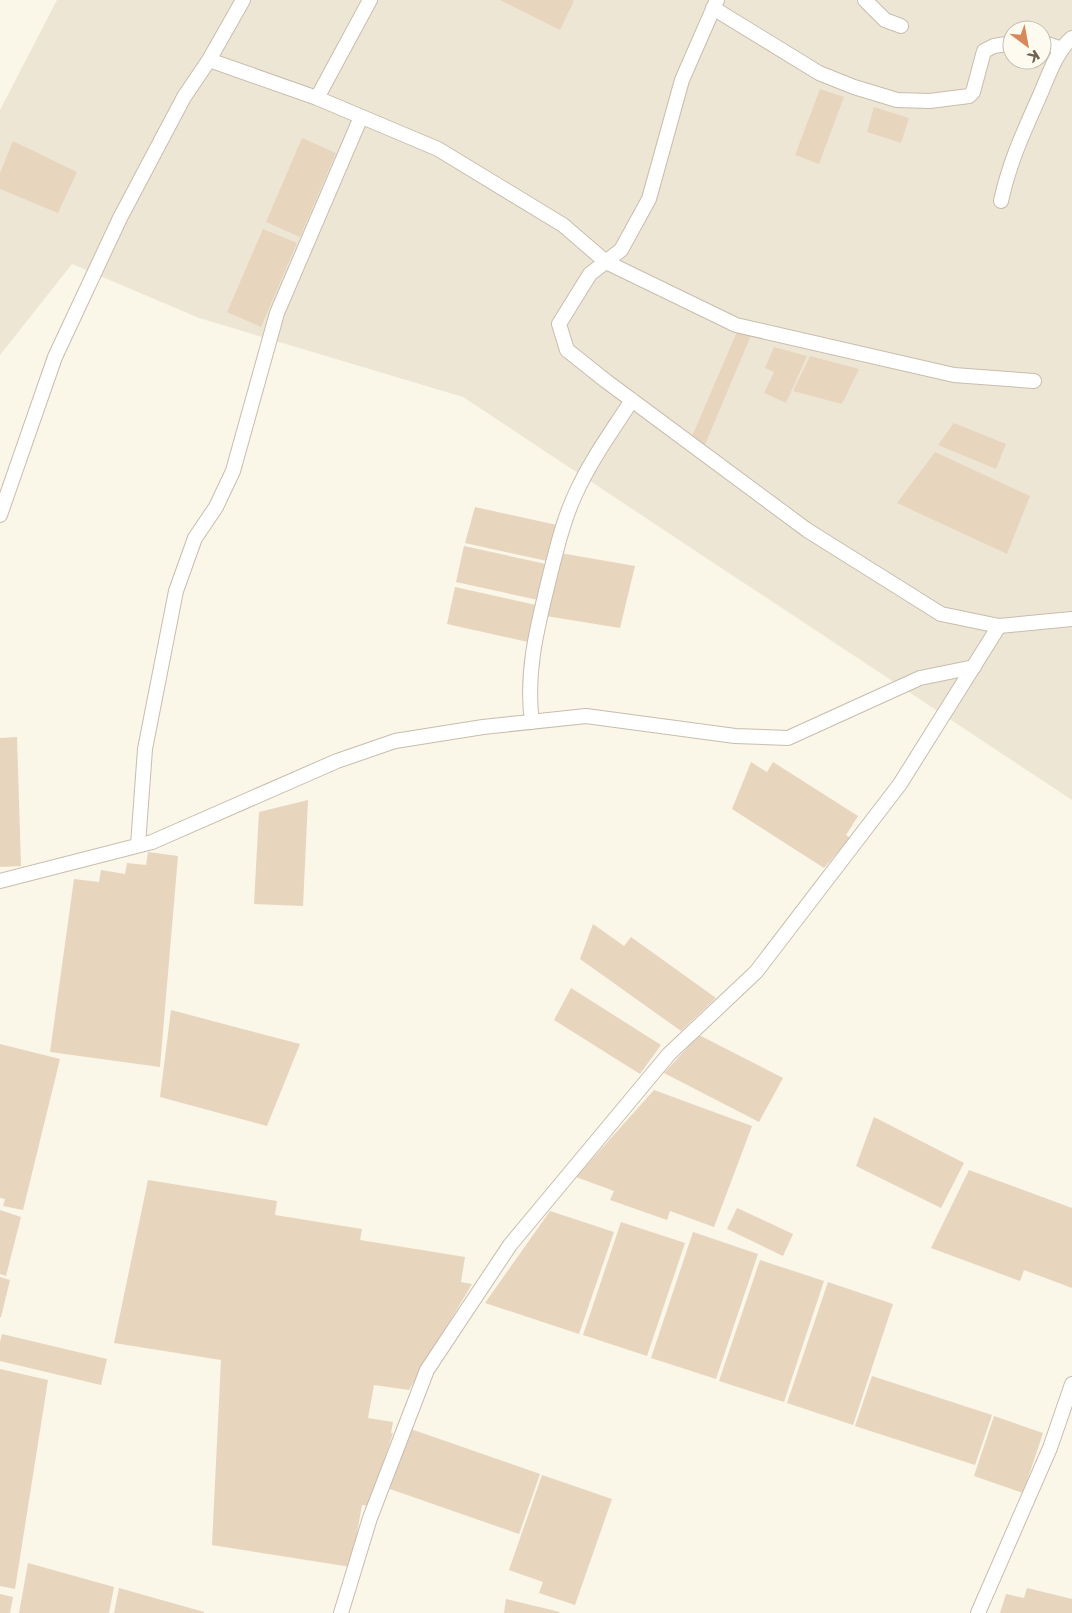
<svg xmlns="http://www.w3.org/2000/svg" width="1072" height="1613" font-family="'DejaVu Sans',sans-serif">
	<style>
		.residential { fill: #eee6d5; fill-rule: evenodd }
		.building { fill: #e8d5be }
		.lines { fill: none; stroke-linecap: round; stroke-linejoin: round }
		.minor-casing { stroke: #c8bdad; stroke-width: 16 }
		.minor { stroke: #fff; stroke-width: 14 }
	</style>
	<rect width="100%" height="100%" fill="#faf6e8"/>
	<path class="residential" d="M 57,0 L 1072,0 L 1072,800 L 463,397 L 199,318 L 72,264 L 0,355 L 0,110 ZM 1012,30 L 1042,30 L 1042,60 L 1012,60 Z"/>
	<path class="building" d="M 500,0 L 572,0 L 574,1 L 560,30 Z
		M 820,89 L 844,97 L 819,164 L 795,155 Z
		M 874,107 L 909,118 L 901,143 L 867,132 Z
		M 302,138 L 336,153 L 300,237 L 266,222 Z
		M 13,141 L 77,172 L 58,213 L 0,189 L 0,173 Z
		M 263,229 L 297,243 L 261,327 L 227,312 Z
		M 739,327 L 752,333 L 704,447 L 690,441 Z
		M 774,347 L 807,356 L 786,403 L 764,393 L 774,372 L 765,368 Z
		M 810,356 L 859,369 L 842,404 L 793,391 Z
		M 954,423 L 1006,444 L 996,469 L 938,445 Z
		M 935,452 L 1030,496 L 1007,554 L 897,503 Z
		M 475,507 L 557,525 L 547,561 L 465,543 Z
		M 464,546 L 546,564 L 538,600 L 456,582 Z
		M 560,553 L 635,566 L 620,628 L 546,616 Z
		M 455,587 L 536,605 L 528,642 L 447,624 Z
		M 17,737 L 21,866 L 0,867 L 0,738 Z
		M 751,762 L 767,772 L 773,762 L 858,816 L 846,835 L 850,838 L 824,868 L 732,809 Z
		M 308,800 L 303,906 L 254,904 L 259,812 Z
		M 148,852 L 178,856 L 160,1067 L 50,1052 L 74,879 L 99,882 L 101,870 L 125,874 L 127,863 L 146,865 Z
		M 593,924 L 624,946 L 631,937 L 716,998 L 681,1031 L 580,959 Z
		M 571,988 L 661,1045 L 640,1074 L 554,1020 Z
		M 171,1010 L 300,1044 L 267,1126 L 160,1097 Z
		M 699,1035 L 783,1078 L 759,1122 L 664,1073 Z
		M 0,1044 L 60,1059 L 23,1210 L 3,1206 L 5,1199 L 0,1198 Z
		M 654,1090 L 752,1126 L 714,1227 L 670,1211 L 667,1220 L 610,1200 L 614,1191 L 576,1177 Z
		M 874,1117 L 964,1163 L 941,1208 L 856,1166 Z
		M 969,1170 L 1072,1208 L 1072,1288 L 1024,1270 L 1020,1281 L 931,1248 Z
		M 148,1180 L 277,1201 L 275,1215 L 362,1229 L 360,1240 L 465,1257 L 461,1282 L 472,1284 L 409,1390 L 374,1385 L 368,1418 L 393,1422 L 391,1433 L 393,1433 L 369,1506 L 362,1505 L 351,1567 L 212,1545 L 221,1360 L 114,1343 Z
		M 737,1208 L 793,1234 L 783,1256 L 727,1229 Z
		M 0,1210 L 21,1217 L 6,1276 L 0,1274 Z
		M 550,1211 L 614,1232 L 579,1334 L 485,1303 Z
		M 621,1222 L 685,1243 L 647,1356 L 583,1335 Z
		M 693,1232 L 758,1254 L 716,1379 L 651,1358 Z
		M 760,1260 L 824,1281 L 784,1402 L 719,1381 Z
		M 0,1277 L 10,1280 L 1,1317 L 0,1317 Z
		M 828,1282 L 893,1304 L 853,1425 L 787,1403 Z
		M 2,1334 L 107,1359 L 101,1385 L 0,1361 L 0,1342 Z
		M 0,1369 L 48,1380 L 15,1589 L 0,1586 Z
		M 872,1376 L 992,1415 L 975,1465 L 855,1426 Z
		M 994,1416 L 1043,1433 L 1023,1493 L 974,1476 Z
		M 408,1428 L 540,1474 L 519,1534 L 387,1488 Z
		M 542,1475 L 612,1499 L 575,1605 L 539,1593 L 543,1582 L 509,1570 Z
		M 28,1563 L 114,1587 L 109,1613 L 19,1613 Z
		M 119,1588 L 204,1612 L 204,1613 L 114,1613 Z
		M 1027,1588 L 1072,1599 L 1072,1613 L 1000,1613 L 1006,1594 L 1024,1598 Z
		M 0,1594 L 13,1597 L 10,1613 L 0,1613 Z
		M 506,1599 L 560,1612 L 559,1613 L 504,1613 Z"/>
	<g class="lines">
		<defs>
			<path id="minor" d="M 717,0 L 682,80 L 649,199 L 621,250 L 590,274 L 559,324 L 567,350 L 606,381 L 807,530 L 941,614 L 999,626 L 1072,619
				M 865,0 L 885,20 L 901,26
				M 713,8 L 819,73 L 854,87 L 897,100 L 930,101 L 969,96 L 973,92 L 984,51 L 994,46 L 1012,43
				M 1042,42 L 1062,49
				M 209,60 L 317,98 L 438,149 L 563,225 L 606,262 L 736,325 L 954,375 L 1034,381
				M 317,98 L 370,0
				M 1001,201 C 1009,163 1024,131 1040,95 C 1048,77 1056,51 1072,38
				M 0,515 L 55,357 L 120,218 L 184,97 L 209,60 L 243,0
				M 532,722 C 525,671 538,625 550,575 C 557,548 563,521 575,495 C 590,461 612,431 632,400
				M 138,845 L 145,749 L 176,591 L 195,538 L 216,507 L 233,471 L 277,313 L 361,117
				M 0,881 L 152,842 L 337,761 L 395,741 L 483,727 L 586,716 L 735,736 L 788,738 L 920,678 L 974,667
				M 341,1613 L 370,1518 L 427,1370 L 510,1245 L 669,1054 L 756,972 L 900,784 L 999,626
				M 978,1613 L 1050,1448 L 1072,1384"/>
		</defs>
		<use href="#minor" class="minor-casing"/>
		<use href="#minor" class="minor"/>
	</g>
	<g transform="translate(1027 45) rotate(148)"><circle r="24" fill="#fdfaef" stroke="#c5bdaf"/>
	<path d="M0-4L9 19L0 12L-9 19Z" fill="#d7895b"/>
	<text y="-8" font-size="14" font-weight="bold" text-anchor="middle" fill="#72614f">K</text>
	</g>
</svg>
